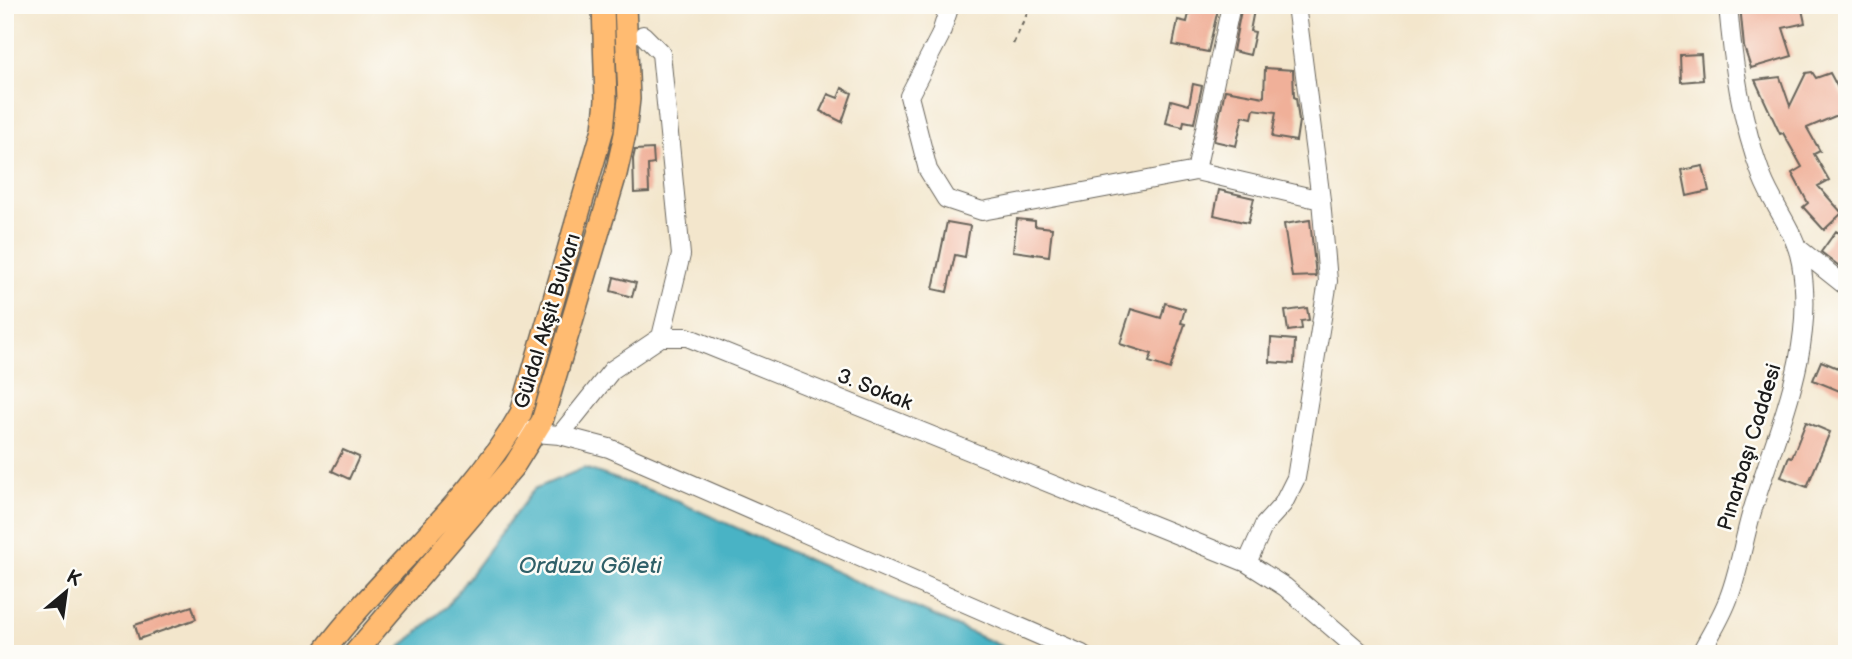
<svg xmlns="http://www.w3.org/2000/svg" width="1852" height="659" font-family="'Balsamiq Sans',sans-serif">
	<style>
		.water { fill: #48b3c5; stroke: #326870; stroke-width: 2 }
		.building { fill: #f0b099 }
		.lines { fill: none; stroke-linecap: round; stroke-linejoin: round }
		.minor-casing { stroke: #67635a; stroke-width: 20 }
		.major-casing { stroke: #67635a; stroke-width: 24 }
		.path { stroke: #67635a; stroke-width: 2.5; stroke-dasharray: 5 5; stroke-linecap: butt }
		.minor { stroke: #fff; stroke-width: 18 }
		.major { stroke: #ffbb71; stroke-width: 21 }
		.labels { text-anchor: middle; stroke-width: 5; stroke-linejoin: round; paint-order: stroke }
		.street-label { font-size: 21px; fill: #1c1c1c; stroke: #fdfcf7 }
		.water-label { font-size: 23px; font-style: italic; fill: #306068; stroke: #fdfcf7 }
	</style>
	<rect width="100%" height="100%" fill="#fdfcf7"/>
	<filter id="ink" filterUnits="userSpaceOnUse"><feTurbulence type="fractalNoise" baseFrequency=".0143" numOctaves="2"/><feDisplacementMap in="SourceGraphic" scale="14" xChannelSelector="R" yChannelSelector="G"/><feConvolveMatrix kernelMatrix="1 2 1 2 8 2 1 2 1" color-interpolation-filters="sRGB"/></filter>
	<filter id="wash" filterUnits="userSpaceOnUse"><feTurbulence type="fractalNoise" baseFrequency=".00686" numOctaves="4" result="noise"/><feDisplacementMap in="SourceGraphic" scale="28" xChannelSelector="R" yChannelSelector="G"/><feGaussianBlur stdDeviation="1.57" result="paint"/><feColorMatrix in="noise" values="0 0 0 0 0 0 0 0 0 0 0 0 0 0 0 0 0 1.4 0 .05"/><feComposite in="paint" operator="in"/></filter>
	<g filter="url(#wash)">
		<rect width="100%" height="100%" fill="#f3e6cc"/>
		<path class="water" d="M 584,468 L 661,494 L 1019,654 L 393,654 L 447,606 L 534,489 Z"/>
		<g id="blocks">
			<path class="building" d="M 1191,5 L 1219,5 L 1208,52 L 1173,45 L 1178,20 L 1187,22 Z
				M 1242,5 L 1255,5 L 1250,31 L 1255,32 L 1250,55 L 1233,51 Z
				M 1740,5 L 1759,5 L 1759,9 L 1774,5 L 1801,5 L 1805,23 L 1783,28 L 1792,56 L 1751,68 L 1744,47 Z
				M 1701,54 L 1703,80 L 1681,82 L 1680,55 Z
				M 1265,68 L 1293,70 L 1294,97 L 1296,98 L 1299,121 L 1296,141 L 1272,137 L 1276,112 L 1254,109 L 1252,118 L 1243,116 L 1236,146 L 1214,141 L 1225,90 L 1264,97 Z
				M 1812,72 L 1816,78 L 1830,73 L 1847,105 L 1847,111 L 1807,128 L 1820,151 L 1814,154 L 1829,180 L 1818,186 L 1842,213 L 1824,230 L 1803,207 L 1808,203 L 1792,173 L 1802,167 L 1783,133 L 1780,134 L 1755,80 L 1780,77 L 1790,106 L 1806,73 Z
				M 1193,84 L 1202,86 L 1194,123 L 1184,121 L 1183,127 L 1166,123 L 1171,100 L 1189,105 Z
				M 842,88 L 852,93 L 842,122 L 820,111 L 828,94 L 838,98 Z
				M 653,149 L 654,164 L 648,165 L 649,192 L 634,193 L 633,159 L 635,150 Z
				M 1703,166 L 1709,191 L 1687,196 L 1682,170 Z
				M 1219,190 L 1254,198 L 1248,223 L 1214,215 Z
				M 1017,219 L 1035,221 L 1035,226 L 1052,228 L 1049,256 L 1013,251 Z
				M 1310,220 L 1316,276 L 1292,277 L 1284,224 Z
				M 947,222 L 970,226 L 965,257 L 955,255 L 947,292 L 933,289 Z
				M 1836,231 L 1847,238 L 1847,272 L 1821,252 Z
				M 614,277 L 636,283 L 632,297 L 611,291 Z
				M 1165,303 L 1185,309 L 1181,323 L 1185,324 L 1170,369 L 1149,362 L 1152,354 L 1120,344 L 1131,309 L 1161,318 Z
				M 1307,308 L 1309,320 L 1301,321 L 1302,329 L 1288,331 L 1285,311 Z
				M 1271,338 L 1295,340 L 1294,364 L 1270,362 Z
				M 1821,361 L 1847,372 L 1847,380 L 1842,392 L 1813,380 Z
				M 1806,422 L 1830,432 L 1807,487 L 1781,477 L 1789,456 L 1792,457 Z
				M 343,450 L 359,457 L 349,479 L 332,471 Z
				M 192,606 L 196,619 L 139,639 L 135,625 Z"/>
		</g>
	</g>
	<g filter="url(#ink)">
		<use href="#blocks" fill-opacity="0" stroke="#67635a" stroke-width="2"/>
		<g class="lines">
			<defs>
				<path id="minor" d="M 950,5 L 940,36 L 909,96 L 928,170 L 946,199 L 982,211 L 1196,171 L 1321,200
					M 643,35 L 661,53 L 681,255 L 661,337
					M 1196,171 L 1231,5
					M 1798,248 L 1847,287
					M 513,427 L 535,433 L 560,435 L 612,370 L 661,337 L 687,337 L 1247,563 L 1285,587 L 1363,654
					M 560,435 L 609,448 L 1082,654
					M 1247,563 L 1264,525 L 1283,504 L 1296,478 L 1328,281 L 1321,200 L 1296,5
					M 1700,654 C 1710,635 1722,617 1729,597 C 1739,571 1743,543 1751,515 C 1775,432 1817,352 1801,263 C 1796,232 1773,206 1762,177 C 1741,121 1733,64 1728,5"/>
				<path id="major" d="M 322,654 C 384,571 470,504 521,413 L 603,129 L 606,100 L 603,5
					M 354,654 L 514,466 L 542,421 L 616,174 L 625,134 L 629,99 L 625,5"/>
			</defs>
			<use href="#minor" class="minor-casing"/>
			<use href="#major" class="major-casing"/>
			<path class="path" d="M 1013,44 L 1031,5"/>
			<use href="#minor" class="minor"/>
			<use href="#major" class="major"/>
		</g>
	</g>
	<g class="labels">
		<g class="street-label">
			<text transform="translate(547 321) rotate(-73)" y="7">Güldal Akşit Bulvarı</text>
			<text transform="translate(875 389) rotate(22)" y="7">3. Sokak</text>
			<text transform="translate(1749 447) rotate(-73)" y="7">Pınarbaşı Caddesi</text>
		</g>
		<g class="water-label">
			<text x="590" y="573">Orduzu Göleti</text>
		</g>
	</g>
	<rect width="1852" height="659" fill="none" stroke="#fdfcf7" stroke-width="28"/>
	<g transform="translate(66 592) rotate(29)" stroke="#fdfcf7" stroke-width="5" paint-order="stroke">
	<path d="M0-5L12 26L0 18L-12 26Z" fill="#1c1c1c"/>
	<text y="-10" font-size="19" font-weight="bold" text-anchor="middle" fill="#1c1c1c">K</text>
	</g>
</svg>
